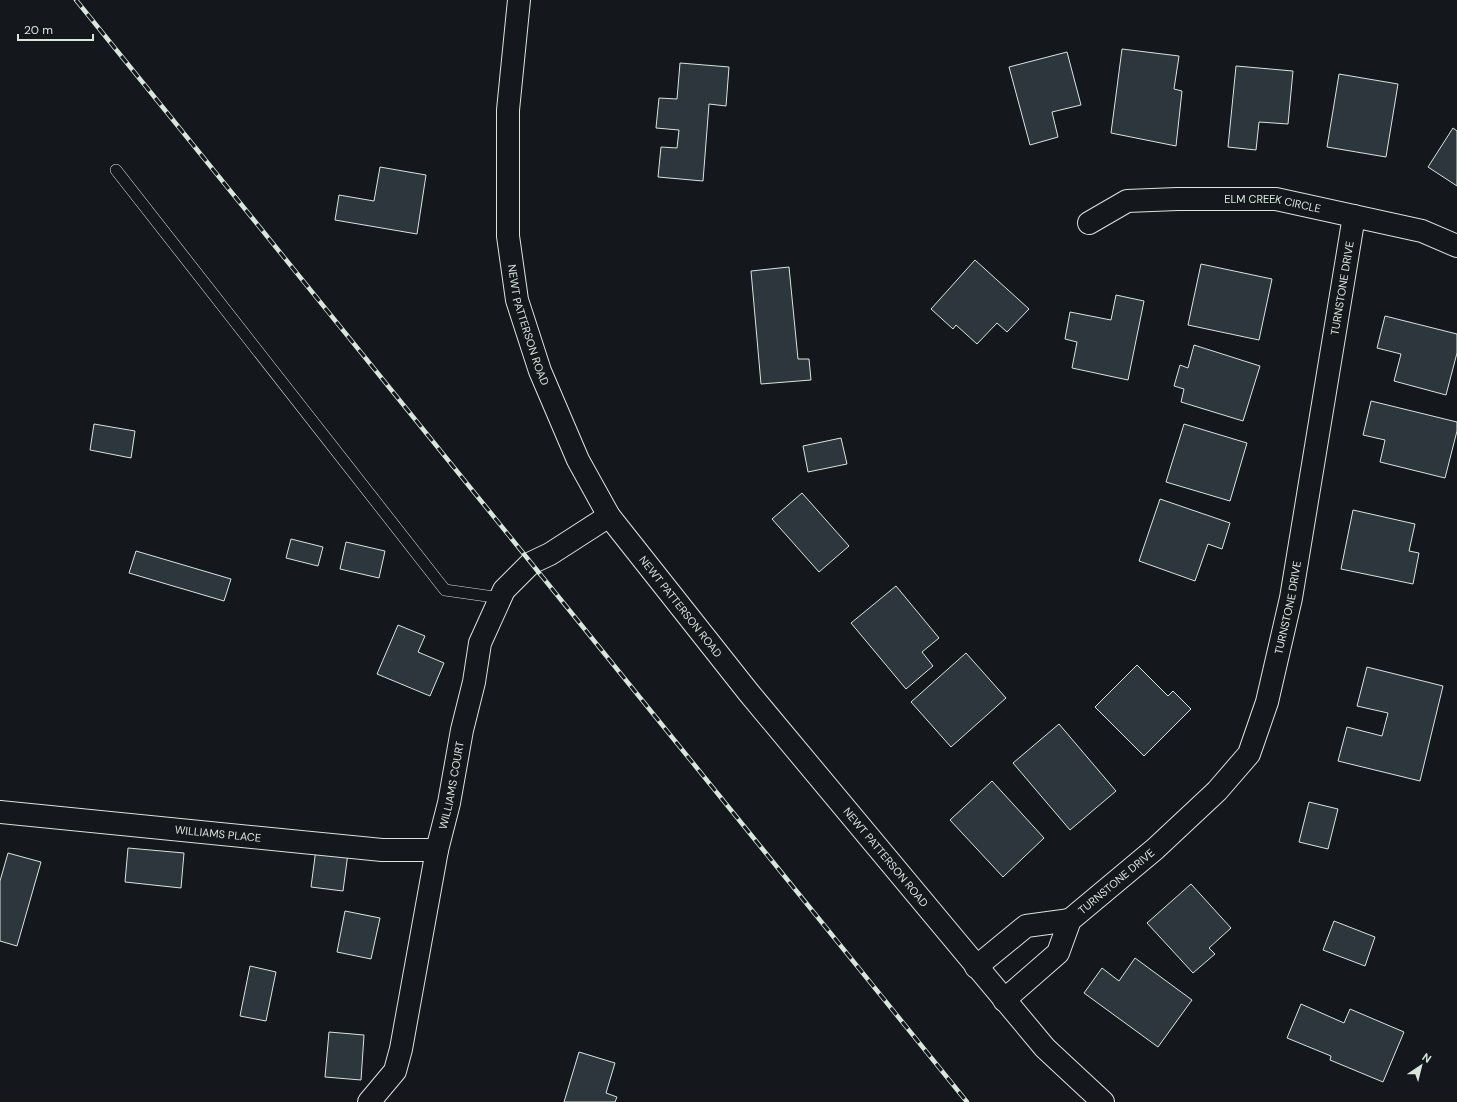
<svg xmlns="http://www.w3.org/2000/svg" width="1457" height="1102" font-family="'DM Sans',sans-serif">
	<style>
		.building { fill: #2c363c; stroke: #d8e6dc }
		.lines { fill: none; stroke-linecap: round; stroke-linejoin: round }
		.lane-casing { stroke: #d8e6dc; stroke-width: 12 }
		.street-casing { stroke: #d8e6dc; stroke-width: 24 }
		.secondary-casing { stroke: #d8e6dc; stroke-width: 24 }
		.lane { stroke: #14181c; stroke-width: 11 }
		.street { stroke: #14181c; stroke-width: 22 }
		.secondary { stroke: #14181c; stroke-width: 22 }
		.rail-casing { stroke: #d8e6dc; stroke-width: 4.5 }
		.rail { stroke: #14181c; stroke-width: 3; stroke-dasharray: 9; stroke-linecap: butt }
		.labels { text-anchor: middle; stroke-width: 3; stroke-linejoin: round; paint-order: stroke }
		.street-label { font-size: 11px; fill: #d8e6dc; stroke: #14181c }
	</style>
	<rect width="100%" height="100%" fill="#14181c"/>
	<path class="building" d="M 1122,49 L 1179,56 L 1174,89 L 1182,91 L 1176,146 L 1111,133 Z
		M 1067,52 L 1081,105 L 1052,112 L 1058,137 L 1030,145 L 1009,67 Z
		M 680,63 L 729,67 L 726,106 L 709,104 L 703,181 L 658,177 L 661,147 L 677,148 L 679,130 L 656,128 L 659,98 L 677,99 Z
		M 1236,66 L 1293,71 L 1288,124 L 1259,122 L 1256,150 L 1228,147 Z
		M 1339,74 L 1398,84 L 1386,157 L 1327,147 Z
		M 1453,128 L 1457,131 L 1457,186 L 1428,167 Z
		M 380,167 L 426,175 L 417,234 L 335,220 L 339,195 L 374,201 Z
		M 975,260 L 1029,309 L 1007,332 L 997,323 L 977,344 L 956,325 L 953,329 L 931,309 Z
		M 1201,264 L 1272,279 L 1259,340 L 1188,325 Z
		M 789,267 L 798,359 L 809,359 L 811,380 L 761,384 L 751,271 Z
		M 1116,295 L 1144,301 L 1128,380 L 1072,368 L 1077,342 L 1065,339 L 1070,312 L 1111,320 Z
		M 1385,316 L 1457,334 L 1457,353 L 1446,395 L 1394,381 L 1401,354 L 1377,348 Z
		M 1194,345 L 1260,366 L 1243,421 L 1181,402 L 1184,389 L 1174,386 L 1180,365 L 1188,368 Z
		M 1371,401 L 1457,422 L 1457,431 L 1445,478 L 1380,462 L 1385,440 L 1363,435 Z
		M 94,424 L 135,431 L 131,458 L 90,450 Z
		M 1184,424 L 1247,443 L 1230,501 L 1166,482 Z
		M 841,438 L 847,464 L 808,472 L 803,446 Z
		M 802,493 L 849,546 L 819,572 L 772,519 Z
		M 1160,499 L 1230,523 L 1222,549 L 1208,544 L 1195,581 L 1139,561 Z
		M 1353,510 L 1415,524 L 1409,551 L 1419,553 L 1413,584 L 1341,569 Z
		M 291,539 L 323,547 L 318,566 L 286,558 Z
		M 346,542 L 385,551 L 379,578 L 340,569 Z
		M 136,551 L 231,579 L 224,601 L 129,573 Z
		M 896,586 L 939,638 L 922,652 L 933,666 L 906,689 L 851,623 Z
		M 398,625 L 425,636 L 418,652 L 444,663 L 430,696 L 377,674 Z
		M 966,653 L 1006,698 L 951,747 L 911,702 Z
		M 1137,665 L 1168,696 L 1173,691 L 1191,709 L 1144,756 L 1095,707 Z
		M 1367,667 L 1443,686 L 1420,781 L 1338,761 L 1347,727 L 1382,736 L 1388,713 L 1357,706 Z
		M 1059,724 L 1116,791 L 1070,830 L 1013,763 Z
		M 992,781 L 1044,838 L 1003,877 L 950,820 Z
		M 1309,802 L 1338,809 L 1328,849 L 1299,842 Z
		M 128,848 L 184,853 L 181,888 L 125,882 Z
		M 316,849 L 348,853 L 343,891 L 311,887 Z
		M 8,853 L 41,862 L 17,946 L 0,941 L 0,881 Z
		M 1191,884 L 1231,928 L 1209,948 L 1215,954 L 1193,973 L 1147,923 Z
		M 345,911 L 380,918 L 371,959 L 337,952 Z
		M 1334,921 L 1375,937 L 1365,966 L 1323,950 Z
		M 1135,958 L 1192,1000 L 1158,1047 L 1084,993 L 1102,968 L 1119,981 Z
		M 250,966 L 276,972 L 266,1021 L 240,1016 Z
		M 1301,1004 L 1344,1023 L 1350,1009 L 1404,1032 L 1383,1082 L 1330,1060 L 1331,1056 L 1287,1038 Z
		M 329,1032 L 364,1035 L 361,1080 L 325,1077 Z
		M 579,1052 L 615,1063 L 606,1093 L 617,1097 L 615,1102 L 564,1102 Z"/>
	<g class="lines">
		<defs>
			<path id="lane" d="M 116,170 L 445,590 L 501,598"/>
			<g id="street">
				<path id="s1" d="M 1089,223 L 1127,201 L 1177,199 L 1276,199 L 1422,231 L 1457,246"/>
				<path id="s2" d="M 0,812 L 382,850 L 437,850"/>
				<path d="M 976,967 L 1026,926 L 1070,920"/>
				<path id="s3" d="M 1004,1000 L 1058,953 L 1070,920 L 1155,849 L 1217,791 L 1249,754 L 1267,702 L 1291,598 L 1354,216"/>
				<path id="s4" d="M 369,1102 L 395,1071 L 401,1049 L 437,850 L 449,803 L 462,730 L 474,682 L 480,643 L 504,590 L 531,563 L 550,554 L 609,516"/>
			</g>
			<g id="secondary">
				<path id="s5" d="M 519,0 L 508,110 L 508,236 L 517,300 L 540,371 L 578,460 L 609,516 L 749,693 L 1045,1048 L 1103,1102"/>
			</g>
		</defs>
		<use href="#lane" class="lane-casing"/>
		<use href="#street" class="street-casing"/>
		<use href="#secondary" class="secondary-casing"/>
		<use href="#lane" class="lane"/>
		<use href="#street" class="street"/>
		<use href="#secondary" class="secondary"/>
		<defs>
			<path id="rail" d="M 76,0 L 967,1102"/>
		</defs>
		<use href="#rail" class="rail-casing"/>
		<use href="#rail" class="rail"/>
	</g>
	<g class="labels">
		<g class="street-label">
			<text dy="4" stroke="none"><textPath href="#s1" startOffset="190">ELM CREEK CIRCLE</textPath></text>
			<text dy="4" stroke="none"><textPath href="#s3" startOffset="827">TURNSTONE DRIVE</textPath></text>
			<text dy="4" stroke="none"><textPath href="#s5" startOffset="328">NEWT PATTERSON ROAD</textPath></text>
			<text dy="4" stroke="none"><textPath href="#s5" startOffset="652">NEWT PATTERSON ROAD</textPath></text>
			<text dy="4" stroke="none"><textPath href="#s3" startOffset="503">TURNSTONE DRIVE</textPath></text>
			<text dy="4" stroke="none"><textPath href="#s4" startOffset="332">WILLIAMS COURT</textPath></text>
			<text dy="4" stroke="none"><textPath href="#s2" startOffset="219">WILLIAMS PLACE</textPath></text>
			<text dy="4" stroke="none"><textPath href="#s5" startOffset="976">NEWT PATTERSON ROAD</textPath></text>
			<text dy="4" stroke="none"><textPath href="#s3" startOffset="167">TURNSTONE DRIVE</textPath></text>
		</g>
	</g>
	<g transform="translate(1421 1066) rotate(35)" stroke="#14181c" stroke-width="3" paint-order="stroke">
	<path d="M0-3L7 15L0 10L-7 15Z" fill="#d8e6dc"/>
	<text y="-6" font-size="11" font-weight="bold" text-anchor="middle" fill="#d8e6dc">N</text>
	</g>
	<path d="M18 34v6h75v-6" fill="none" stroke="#d8e6dc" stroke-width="2"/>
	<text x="24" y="34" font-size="12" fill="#d8e6dc" stroke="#14181c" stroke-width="3" paint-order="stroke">20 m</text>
</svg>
